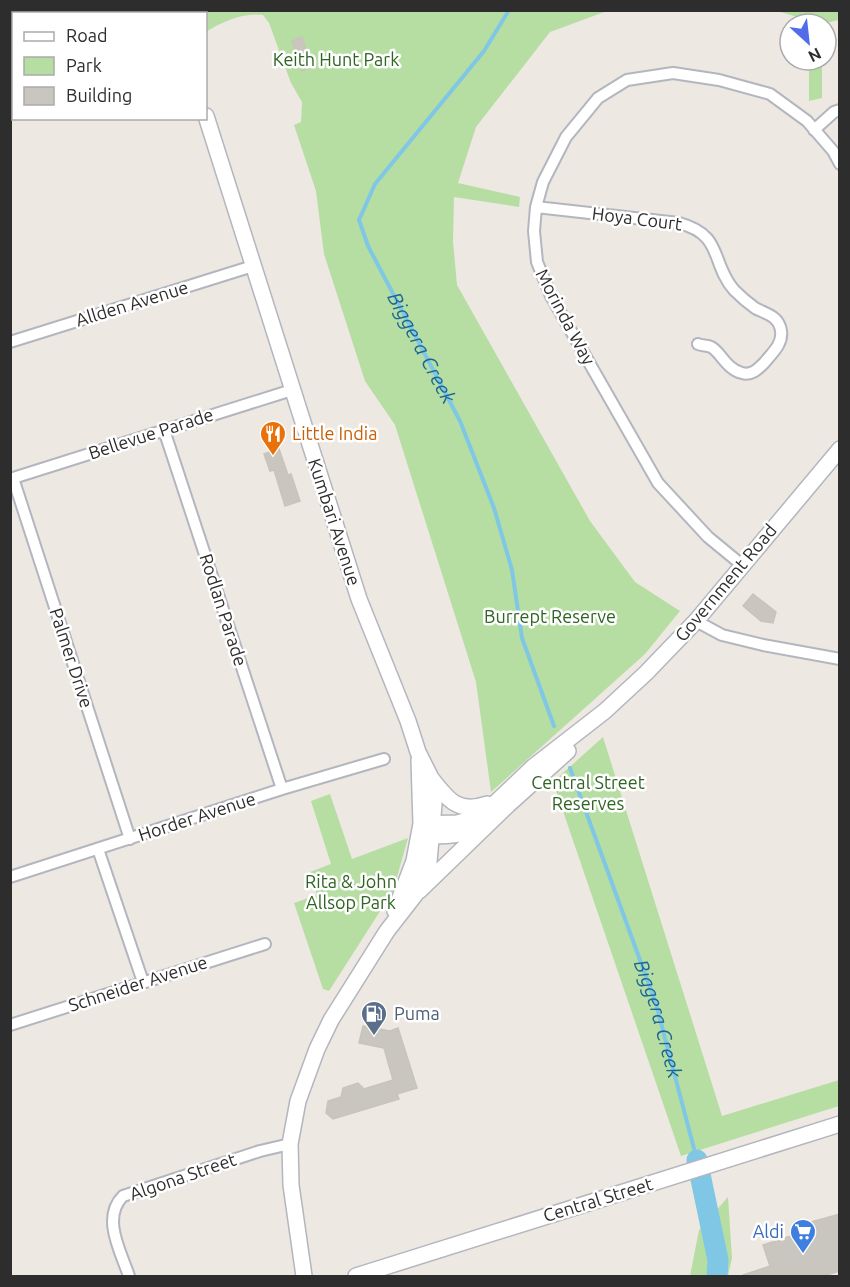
<svg xmlns="http://www.w3.org/2000/svg" width="850" height="1287" font-family="Ubuntu,sans-serif">
	<style>
		.green { fill: #b6dea3 }
		.lines { fill: none; stroke-linecap: round; stroke-linejoin: round }
		.stream { stroke: #7fc7e4; stroke-width: 4 }
		.river { stroke: #7fc7e4; stroke-width: 21 }
		.building { fill: #c9c6bf; stroke: #c8c4ba; stroke-width: 1.5 }
		.street-casing { stroke: #b4b6bf; stroke-width: 14 }
		.secondary-casing { stroke: #b4b6bf; stroke-width: 18 }
		.street { stroke: #fff; stroke-width: 10 }
		.secondary { stroke: #fff; stroke-width: 15 }
		.labels { text-anchor: middle; stroke-width: 5; stroke-linejoin: round; paint-order: stroke }
		.park-label { font-size: 18px; fill: #2f6422; stroke: #fff }
		.street-label { font-size: 18px; fill: #2d2d2d; stroke: #fff }
		.food-label { font-size: 18px; fill: #c56008; stroke: #fff; text-anchor: start }
		.service-label { font-size: 18px; fill: #4e5e75; stroke: #fff; text-anchor: start }
		.shop-label { font-size: 18px; fill: #366cbe; stroke: #fff; text-anchor: end }
		.water-label { font-size: 20px; font-style: italic; fill: #1b6793; stroke: #fff }
	</style>
	<rect width="100%" height="100%" fill="#ede8e1"/>
	<path class="green" d="M 188,11 L 607,11 L 550,32 L 476,127 L 458,183 L 520,197 L 519,207 L 454,197 L 453,241 L 457,285 L 590,521 L 635,582 L 680,611 L 645,654 L 491,792 L 476,682 L 395,425 L 365,381 L 324,254 L 316,191 L 294,125 L 301,122 L 302,102 L 291,83 L 269,23 L 263,15 C 244,12 221,22 206,32 L 206,14 L 189,13 Z
		M 777,11 L 839,11 L 839,20 L 821,24 L 808,24 L 808,20 Z
		M 809,60 L 822,60 L 822,98 L 809,101 Z
		M 603,737 L 722,1116 L 839,1080 L 839,1106 L 681,1156 L 553,782 Z
		M 330,794 L 352,859 L 408,838 L 393,891 L 329,991 L 323,989 L 294,903 L 317,895 L 310,872 L 331,864 L 311,801 Z
		M 728,1197 L 732,1258 L 728,1276 L 690,1276 L 699,1230 Z"/>
	<g class="lines">
		<g class="stream">
			<path id="s1" d="M 509,10 L 484,51 L 375,184 L 359,220 L 368,246 L 460,421 L 494,508 L 512,570 L 522,638 L 554,726"/>
			<path id="s2" d="M 570,768 L 656,1004 L 697,1160"/>
		</g>
		<path class="river" d="M 697,1160 L 718,1260 L 717,1276"/>
	</g>
	<path class="building" d="M 302,37 L 311,67 L 302,71 L 292,41 Z
		M 279,449 L 288,475 L 291,474 L 300,501 L 285,506 L 274,470 L 270,471 L 264,454 Z
		M 753,594 L 776,612 L 773,623 L 761,621 L 743,606 Z
		M 363,1026 L 390,1031 L 398,1028 L 417,1088 L 397,1094 L 399,1099 L 333,1119 L 326,1113 L 328,1101 L 341,1097 L 343,1088 L 358,1083 L 364,1089 L 393,1080 L 384,1048 L 359,1043 Z
		M 840,1214 L 840,1271 L 823,1276 L 743,1276 L 743,1275 L 770,1266 L 763,1245 L 813,1229 L 811,1222 Z"/>
	<g class="lines">
		<defs>
			<path id="street" d="M 10,81 L 14,80
				M 814,130 L 834,112 L 840,110
				M 536,207 L 679,223 C 724,235 710,262 734,290 C 740,296 748,303 755,308 C 766,314 779,316 781,331 C 783,344 772,353 765,362 C 759,368 752,376 742,373 C 726,369 720,351 711,347 C 707,345 702,346 698,344
				M 10,342 L 253,266
				M 164,430 L 282,789
				M 13,478 L 130,839
				M 10,479 L 292,390
				M 742,565 L 708,537 L 658,483 L 551,296 L 537,262 L 534,231 L 536,207 L 543,182 L 566,137 L 598,98 L 627,80 L 673,73 L 719,80 L 770,94 L 807,121 L 833,151 L 840,164
				M 696,621 L 722,635 L 763,645 L 840,659
				M 98,849 L 143,982
				M 10,877 L 282,789 L 384,759
				M 10,1025 L 265,944
				M 129,1276 C 121,1252 101,1218 123,1196 L 260,1151 L 290,1144"/>
			<path id="secondary" d="M 172,10 L 173,14
				M 206,116 L 359,599 L 408,721 L 418,752 L 431,778 L 434,804 L 429,862 L 415,895 L 387,931 L 331,1020 L 317,1049 L 298,1101 L 290,1144 L 291,1185 L 304,1276
				M 431,778 C 448,800 458,814 487,804
				M 421,824 L 457,823 L 472,819 L 490,808 L 533,767 L 605,711 L 646,673 L 696,621 L 840,449
				M 424,835 C 445,837 463,836 481,825
				M 419,891 L 508,805 L 568,751
				M 395,911 L 414,861 L 421,824 L 419,760
				M 356,1276 L 840,1124"/>
		</defs>
		<use href="#street" class="street-casing"/>
		<use href="#secondary" class="secondary-casing"/>
		<use href="#street" class="street"/>
		<use href="#secondary" class="secondary"/>
	</g>
	<defs>
		<symbol id="restaurant-pin" viewBox="-11 -11 22 30"><path d="M0 17L-7.5 6A9.5 9.5 0 1 1 7.5 6Z" fill="#e8710a" stroke="#fff"/><path d="M-5-6h1v4h1v-4h1v4h1v-4h1v5L-1.5 .5V6h-2V.5L-5-1ZM5-6V6H3V1.5H1.5Q1.5-4 5-6Z" fill="#fff"/></symbol>
		<symbol id="fuel-pin" viewBox="-11 -11 22 30"><path d="M0 17L-7.5 6A9.5 9.5 0 1 1 7.5 6Z" fill="#5c6f8a" stroke="#fff"/><path d="M-5.5-6h7V0h2V4h1.3V-2.5L3-4.5l.8-.8L6-3V5H2.5V1h-1V6h-7ZM-4.2-4.7v3.2H.2V-4.7Z" fill="#fff"/></symbol>
		<symbol id="supermarket-pin" viewBox="-11 -11 22 30"><path d="M0 17L-7.5 6A9.5 9.5 0 1 1 7.5 6Z" fill="#3f7fe0" stroke="#fff"/><path d="M-6-5.5h2.5l.6 2H6L4.5 2H-2.5L-4.4-4H-6ZM-1.5 3.2a1.3 1.3 0 1 0 .1 0ZM3 3.2a1.3 1.3 0 1 0 .1 0Z" fill="#fff"/></symbol>
	</defs>
	<g fill-rule="evenodd">
		<use href="#restaurant-pin" x="258" y="419" width="30" height="40"/>
		<use href="#fuel-pin" x="359" y="999" width="30" height="40"/>
		<use href="#supermarket-pin" x="788" y="1217" width="30" height="40"/>
	</g>
	<g class="labels">
		<g class="park-label">
			<text x="336" y="66">Keith Hunt Park</text>
			<text x="550" y="623">Burrept Reserve</text>
			<text x="588" y="789">Central Street<tspan x="588" dy="21">Reserves</tspan></text>
			<text x="351" y="888">Rita &amp; John<tspan x="351" dy="21">Allsop Park</tspan></text>
		</g>
		<g class="street-label">
			<text transform="translate(637 219) rotate(7)" y="6">Hoya Court</text>
			<text transform="translate(132 304) rotate(-17)" y="6">Allden Avenue</text>
			<text transform="translate(565 317) rotate(62)" y="6">Morinda Way</text>
			<text transform="translate(151 434) rotate(-18)" y="6">Bellevue Parade</text>
			<text transform="translate(334 522) rotate(72)" y="6">Kumbari Avenue</text>
			<text transform="translate(726 583) rotate(-50)" y="6">Government Road</text>
			<text transform="translate(223 610) rotate(72)" y="6">Rodlan Parade</text>
			<text transform="translate(71 658) rotate(72)" y="6">Palmer Drive</text>
			<text transform="translate(197 817) rotate(-18)" y="6">Horder Avenue</text>
			<text transform="translate(138 984) rotate(-18)" y="6">Schneider Avenue</text>
			<text transform="translate(183 1177) rotate(-19)" y="6">Algona Street</text>
			<text transform="translate(598 1200) rotate(-17)" y="6">Central Street</text>
		</g>
		<g class="food-label">
			<text x="292" y="440">Little India</text>
		</g>
		<g class="service-label">
			<text x="394" y="1020">Puma</text>
		</g>
		<g class="shop-label">
			<text x="784" y="1238">Aldi</text>
		</g>
		<g class="water-label">
			<text dy="7" stroke="none"><textPath href="#s1" startOffset="402">Biggera Creek</textPath></text>
			<text dy="7" stroke="none"><textPath href="#s2" startOffset="266">Biggera Creek</textPath></text>
		</g>
	</g>
	<rect width="850" height="1287" fill="none" stroke="#2d2d2d" stroke-width="24"/>
	<rect x="12" y="12" width="195" height="108" fill="#ffffff" stroke="#ababab" stroke-width="1.5"/>
	<rect x="24" y="32" width="30" height="9" fill="#ffffff" stroke="#ababab" stroke-width="1.5"/>
	<text x="66" y="42" font-size="18" fill="#2d2d2d">Road</text>
	<rect x="24" y="57" width="30" height="18" fill="#b6dea3" stroke="#ababab" stroke-width="1.5"/>
	<text x="66" y="72" font-size="18" fill="#2d2d2d">Park</text>
	<rect x="24" y="87" width="30" height="18" fill="#c9c6bf" stroke="#ababab" stroke-width="1.5"/>
	<text x="66" y="102" font-size="18" fill="#2d2d2d">Building</text>
	<g transform="translate(808 42) rotate(153)"><circle r="28" fill="#ffffff" stroke="#ababab" stroke-width="1.5"/>
	<path d="M0-4.5L10 22L0 15L-10 22Z" fill="#526be9"/>
	<text y="-9" font-size="16" font-weight="bold" text-anchor="middle" fill="#2d2d2d">N</text>
	</g>
</svg>
